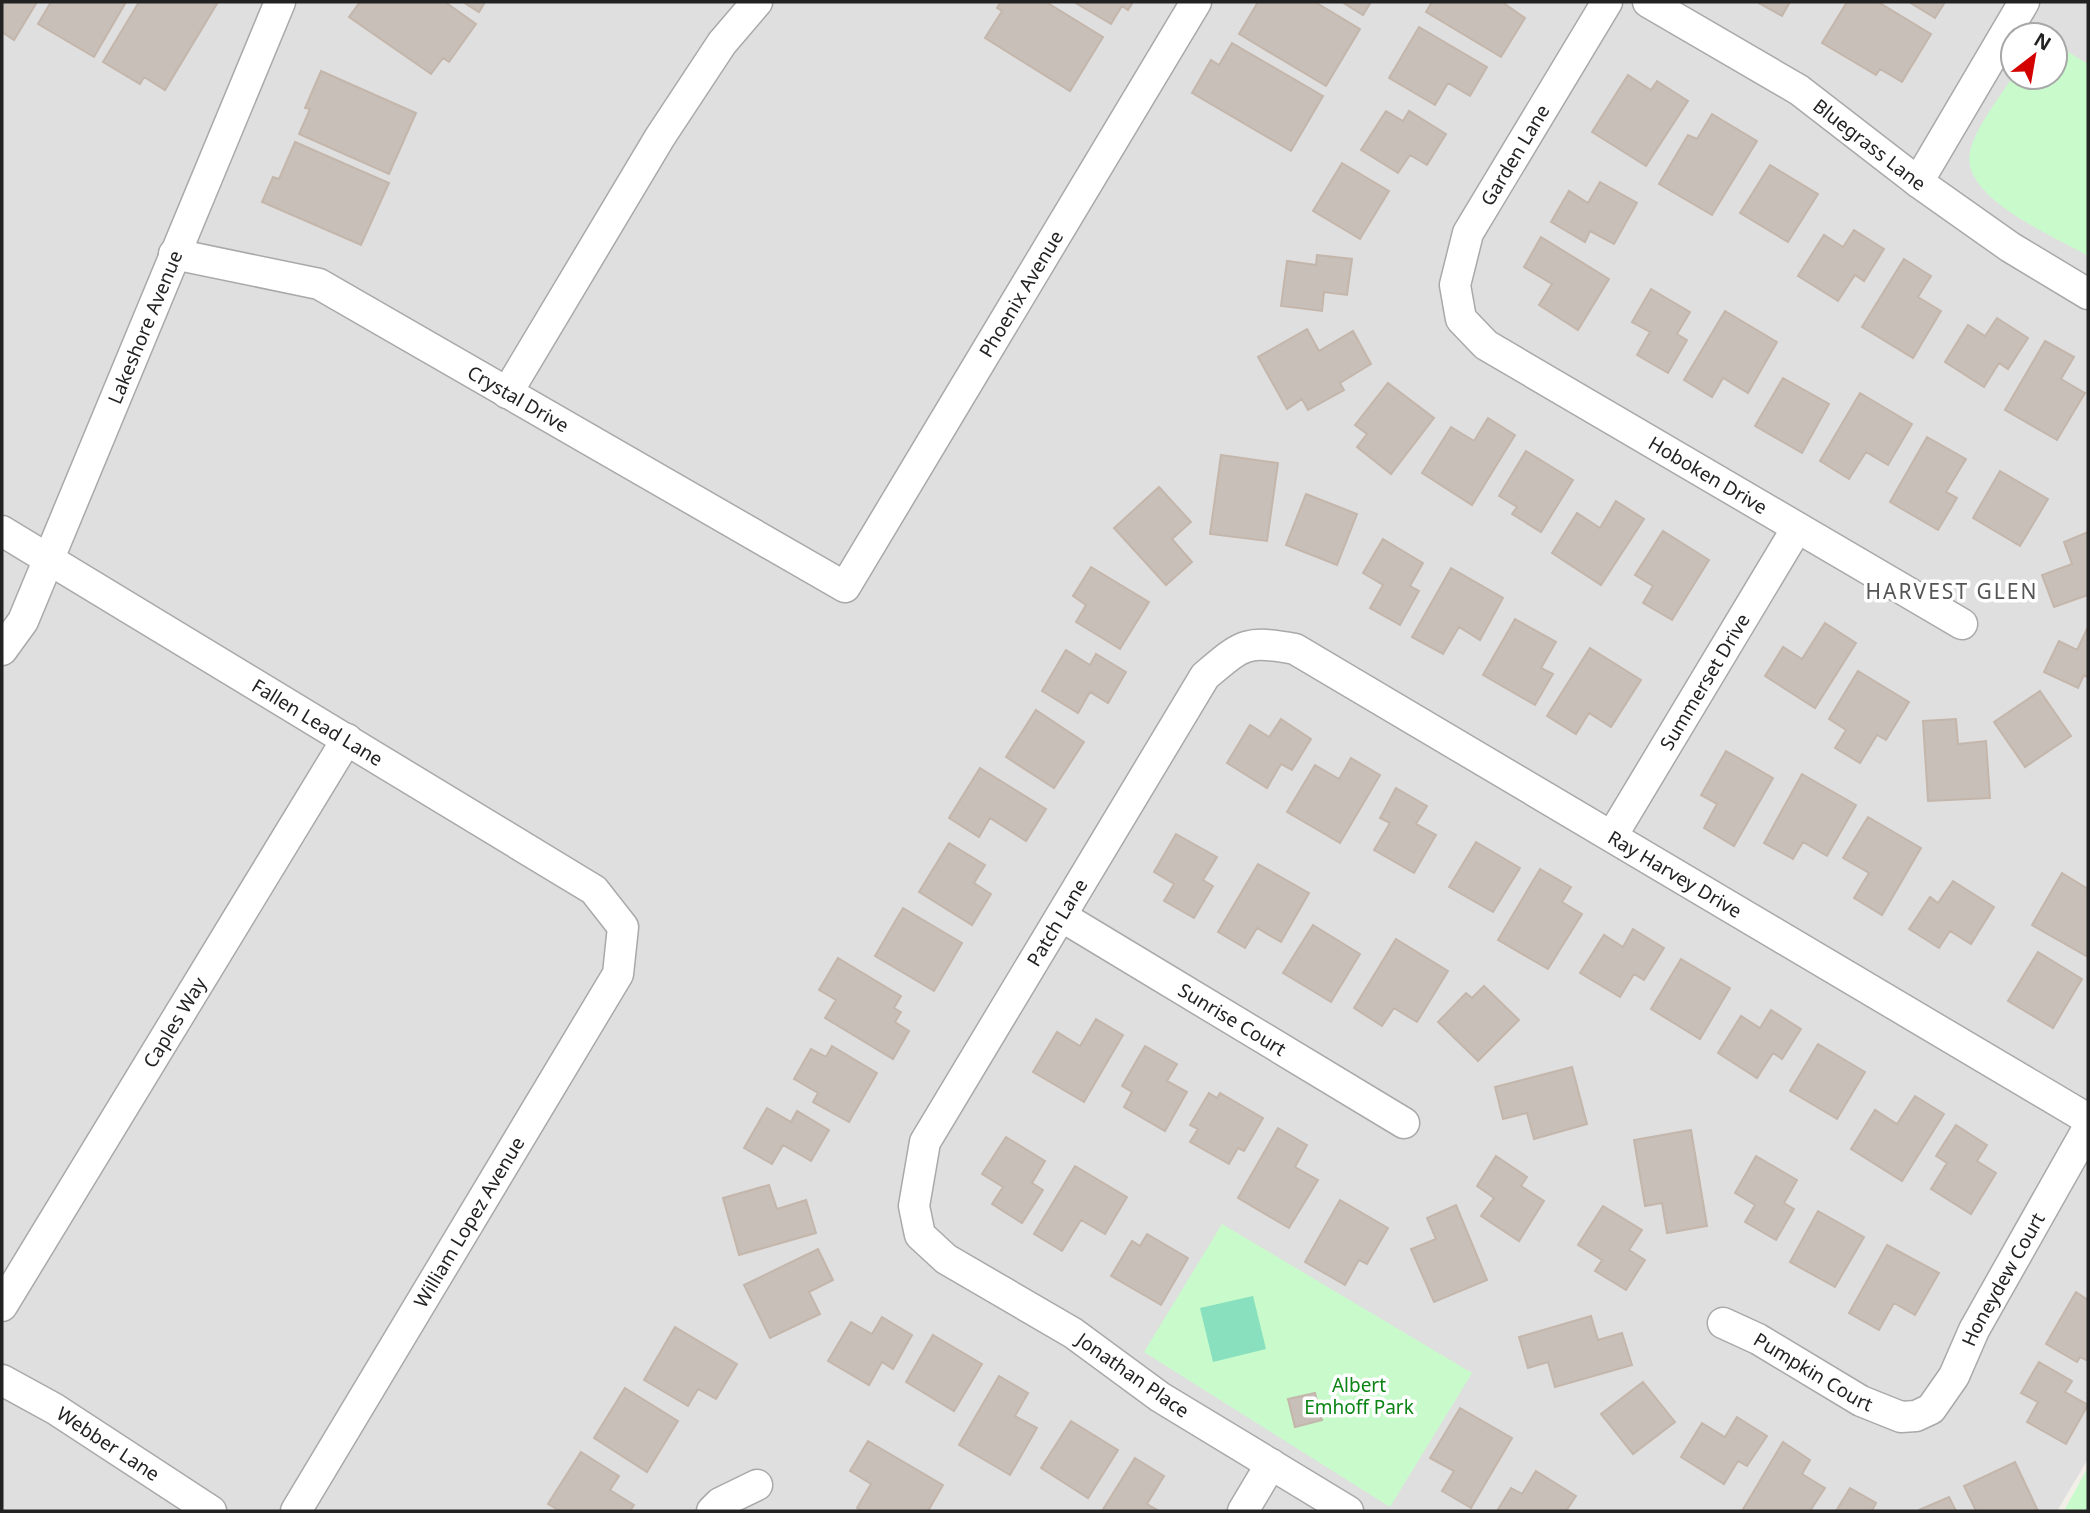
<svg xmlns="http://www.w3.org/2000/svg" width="2090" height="1513" font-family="'Noto Sans',sans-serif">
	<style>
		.residential { fill: #e0dfdf; fill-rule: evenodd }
		.park { fill: #c8facc }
		.pitch { fill: #88e0be }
		.building { fill: #c7bfb8; stroke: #c4b6ab; stroke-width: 2 }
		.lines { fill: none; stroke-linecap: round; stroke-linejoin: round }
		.minor-casing { stroke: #a9a9a9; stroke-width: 33 }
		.minor { stroke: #fff; stroke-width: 30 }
		.labels { text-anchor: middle; stroke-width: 7; stroke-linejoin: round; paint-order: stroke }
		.street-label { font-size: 19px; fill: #222; stroke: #fff }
		.park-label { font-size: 19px; fill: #0c8416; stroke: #fff }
		.neighbourhood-label { font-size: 21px; letter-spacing: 2px; fill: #555; stroke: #fff }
	</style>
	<rect width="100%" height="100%" fill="#f2efe9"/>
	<path class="residential" d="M 2,2 L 2088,2 L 2088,1459 L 2057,1511 L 2,1511 ZM 2013,35 L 2055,35 L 2055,77 L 2013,77 Z"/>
	<path class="park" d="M 2055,44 L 2088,64 L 2088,256 C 2054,236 1960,198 1970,152 C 1976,126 1999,99 2013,76 L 2055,77 Z
		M 1222,1224 L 1472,1373 L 1390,1507 L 1144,1352 Z
		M 2088,1467 L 2088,1511 L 2064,1511 Z"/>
	<path class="pitch" d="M 1253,1296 L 1266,1349 L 1213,1362 L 1200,1308 Z"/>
	<path class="building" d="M 2,2 L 37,2 L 14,40 L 2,32 Z
		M 51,2 L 126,2 L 94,57 L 38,24 Z
		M 139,2 L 218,2 L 165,90 L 144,77 L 140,84 L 103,62 Z
		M 360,2 L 445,2 L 476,24 L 449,62 L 443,58 L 431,74 L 349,17 Z
		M 463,2 L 485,2 L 479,12 Z
		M 1001,2 L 1046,2 L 1103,37 L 1070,91 L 985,38 L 1002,11 L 997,8 Z
		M 1074,2 L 1133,2 L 1128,10 L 1122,6 L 1111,24 Z
		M 1258,2 L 1315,2 L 1360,29 L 1326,86 L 1239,34 Z
		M 1342,2 L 1371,2 L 1363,15 Z
		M 1432,2 L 1502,2 L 1525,18 L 1501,57 L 1426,12 Z
		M 1757,2 L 1790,2 L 1782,16 Z
		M 1847,2 L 1878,2 L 1931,34 L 1902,82 L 1880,69 L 1876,75 L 1822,43 Z
		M 1909,2 L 1945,2 L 1935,18 Z
		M 1419,27 L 1487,67 L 1470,96 L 1448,83 L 1435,105 L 1389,78 Z
		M 1232,43 L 1323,96 L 1291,151 L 1192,93 L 1211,60 L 1219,65 Z
		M 321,71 L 416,113 L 389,174 L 299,134 L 310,109 L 305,108 Z
		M 1628,75 L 1651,90 L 1657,81 L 1688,101 L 1646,166 L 1592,132 Z
		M 1386,111 L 1403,121 L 1409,111 L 1446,134 L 1427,165 L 1410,155 L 1398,173 L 1361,150 Z
		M 1712,114 L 1757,141 L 1712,215 L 1659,184 L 1688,135 L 1697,139 Z
		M 295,142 L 389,183 L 361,245 L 262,202 L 273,177 L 279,179 Z
		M 1342,163 L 1389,191 L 1360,239 L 1313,211 Z
		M 1770,165 L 1818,194 L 1788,242 L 1740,213 Z
		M 1600,182 L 1637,203 L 1614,244 L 1590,231 L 1585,242 L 1551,222 L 1569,191 L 1588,203 Z
		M 1854,230 L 1884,249 L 1864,281 L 1855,275 L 1838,301 L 1798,276 L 1824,235 L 1843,247 Z
		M 1541,237 L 1609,279 L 1578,330 L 1539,305 L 1552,284 L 1524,267 Z
		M 1317,255 L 1352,259 L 1347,295 L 1324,292 L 1322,311 L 1281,306 L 1287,261 L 1316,265 Z
		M 1904,259 L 1931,276 L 1918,297 L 1941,311 L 1913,358 L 1862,327 Z
		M 1651,289 L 1690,312 L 1677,334 L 1687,340 L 1668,373 L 1637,355 L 1650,332 L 1632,322 Z
		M 1725,311 L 1777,342 L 1748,393 L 1723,378 L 1712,397 L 1684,380 Z
		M 1997,318 L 2028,338 L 2008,369 L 1999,363 L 1984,387 L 1945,362 L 1968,325 L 1985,336 Z
		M 1307,329 L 1319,351 L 1353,331 L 1371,364 L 1340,383 L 1344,390 L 1308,410 L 1302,399 L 1287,409 L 1258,357 Z
		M 2045,341 L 2074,357 L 2061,379 L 2085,393 L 2057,440 L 2005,410 Z
		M 1783,378 L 1829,404 L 1802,453 L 1755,426 Z
		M 1388,383 L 1434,418 L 1391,474 L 1357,447 L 1367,434 L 1355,425 Z
		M 1860,393 L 1912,424 L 1888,465 L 1866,452 L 1849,479 L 1820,461 Z
		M 1488,418 L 1515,435 L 1472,505 L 1422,473 L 1451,427 L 1474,441 Z
		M 1927,437 L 1966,459 L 1946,492 L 1957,498 L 1938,530 L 1890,502 Z
		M 1526,451 L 1573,480 L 1541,532 L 1512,514 L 1517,507 L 1499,496 Z
		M 1221,455 L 1278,463 L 1267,541 L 1210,534 Z
		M 2000,471 L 2048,499 L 2020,546 L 1973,518 Z
		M 1159,487 L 1191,522 L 1172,539 L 1192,562 L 1166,585 L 1114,528 Z
		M 1306,494 L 1357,514 L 1337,565 L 1286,545 Z
		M 1616,501 L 1644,519 L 1601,585 L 1552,553 L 1577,513 L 1600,528 Z
		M 1663,531 L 1709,560 L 1672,620 L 1643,603 L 1653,586 L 1635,575 Z
		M 2088,532 L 2088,595 L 2054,607 L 2042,575 L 2072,564 L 2064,542 Z
		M 1383,539 L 1423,563 L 1410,586 L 1419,591 L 1400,625 L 1370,608 L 1383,585 L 1363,573 Z
		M 1091,567 L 1149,602 L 1120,649 L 1076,622 L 1086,605 L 1073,596 Z
		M 1451,568 L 1503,598 L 1480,640 L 1459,627 L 1443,654 L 1412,637 Z
		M 1515,619 L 1556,642 L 1541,668 L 1553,674 L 1535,705 L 1483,675 Z
		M 1825,623 L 1856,643 L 1815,708 L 1765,676 L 1783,647 L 1802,659 Z
		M 2088,627 L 2088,678 L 2084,675 L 2078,688 L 2044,672 L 2059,641 L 2077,650 Z
		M 1590,648 L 1641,680 L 1611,727 L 1589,713 L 1576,734 L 1547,716 Z
		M 1066,650 L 1090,665 L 1096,654 L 1126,672 L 1108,703 L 1090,692 L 1078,713 L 1042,691 Z
		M 1858,671 L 1909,702 L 1886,740 L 1877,735 L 1860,763 L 1835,748 L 1846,730 L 1829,719 Z
		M 2040,691 L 2071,736 L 2025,767 L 1994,722 Z
		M 1036,710 L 1084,742 L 1054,788 L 1006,757 Z
		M 1281,719 L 1311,739 L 1292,770 L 1281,764 L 1267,788 L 1227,763 L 1250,725 L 1269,737 Z
		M 1956,719 L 1958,744 L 1986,741 L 1990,798 L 1928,801 L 1923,721 Z
		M 1726,751 L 1773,778 L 1734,846 L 1704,828 L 1717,804 L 1701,795 Z
		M 1351,758 L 1380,775 L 1340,843 L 1287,812 L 1315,765 L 1339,779 Z
		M 980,768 L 1046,809 L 1026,841 L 990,818 L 979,837 L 949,818 Z
		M 1802,774 L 1856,805 L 1827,856 L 1803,842 L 1793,859 L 1764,843 Z
		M 1396,788 L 1427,806 L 1416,824 L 1436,835 L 1414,873 L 1374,850 L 1390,823 L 1380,818 Z
		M 1868,817 L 1921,848 L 1882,915 L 1854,898 L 1869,873 L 1843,858 Z
		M 1176,834 L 1217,857 L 1203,880 L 1213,886 L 1194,918 L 1164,901 L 1174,884 L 1154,872 Z
		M 1476,842 L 1520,868 L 1493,912 L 1449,887 Z
		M 949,843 L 985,865 L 974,883 L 991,894 L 972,925 L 919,892 Z
		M 1258,864 L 1309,893 L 1281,942 L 1257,928 L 1245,948 L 1218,932 Z
		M 1540,869 L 1571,887 L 1562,902 L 1582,914 L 1548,969 L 1498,940 Z
		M 2062,873 L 2088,889 L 2088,957 L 2032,925 Z
		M 1953,881 L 1994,907 L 1971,944 L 1950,931 L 1939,948 L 1909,929 L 1930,897 L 1938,903 Z
		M 903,908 L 962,943 L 934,991 L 875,956 Z
		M 1313,925 L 1360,954 L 1331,1002 L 1283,973 Z
		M 1633,929 L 1664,948 L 1644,980 L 1634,974 L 1620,997 L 1580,973 L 1604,935 L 1623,947 Z
		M 1396,939 L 1448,971 L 1417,1022 L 1394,1008 L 1382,1026 L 1354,1008 Z
		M 2038,952 L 2082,979 L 2053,1028 L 2008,1001 Z
		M 838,958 L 901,996 L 894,1008 L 901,1012 L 895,1022 L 909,1031 L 893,1059 L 825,1018 L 836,1000 L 819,990 Z
		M 1681,959 L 1730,988 L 1700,1039 L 1651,1009 Z
		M 1484,986 L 1519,1020 L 1478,1061 L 1438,1022 L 1466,993 L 1472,998 Z
		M 1771,1010 L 1801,1029 L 1782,1059 L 1773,1053 L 1757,1078 L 1718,1053 L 1741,1016 L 1760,1028 Z
		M 1096,1019 L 1123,1035 L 1084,1102 L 1033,1072 L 1057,1032 L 1080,1046 Z
		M 1818,1044 L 1865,1072 L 1837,1119 L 1790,1091 Z
		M 832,1046 L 877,1073 L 849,1122 L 813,1102 L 818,1093 L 794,1079 L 811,1049 L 826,1057 Z
		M 1145,1046 L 1177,1064 L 1167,1081 L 1187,1092 L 1165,1131 L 1124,1107 L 1132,1092 L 1122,1086 Z
		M 1572,1067 L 1587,1124 L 1534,1139 L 1527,1113 L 1503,1119 L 1495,1087 Z
		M 1209,1093 L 1217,1098 L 1220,1093 L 1263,1118 L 1244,1151 L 1238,1148 L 1229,1164 L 1190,1142 L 1198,1129 L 1190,1125 Z
		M 1915,1096 L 1944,1114 L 1902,1181 L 1851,1149 L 1875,1110 L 1897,1124 Z
		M 767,1108 L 791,1122 L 797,1111 L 829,1130 L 811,1161 L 783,1145 L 772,1164 L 744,1148 Z
		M 1956,1125 L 1987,1145 L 1977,1161 L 1996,1173 L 1971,1214 L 1931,1189 L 1947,1163 L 1936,1156 Z
		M 1278,1128 L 1307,1145 L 1295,1167 L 1318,1180 L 1289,1228 L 1238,1198 Z
		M 1691,1130 L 1707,1226 L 1667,1233 L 1662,1203 L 1645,1206 L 1634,1140 Z
		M 1006,1137 L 1045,1161 L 1032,1183 L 1043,1190 L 1022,1223 L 992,1204 L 1003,1187 L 982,1174 Z
		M 1496,1156 L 1527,1177 L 1521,1186 L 1544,1201 L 1519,1241 L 1481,1216 L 1494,1198 L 1477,1186 Z
		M 1756,1156 L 1797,1180 L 1784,1203 L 1794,1209 L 1776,1240 L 1745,1222 L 1755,1205 L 1735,1193 Z
		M 1075,1166 L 1127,1197 L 1105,1234 L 1081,1220 L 1062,1251 L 1034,1234 Z
		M 769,1185 L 777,1209 L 806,1200 L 816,1233 L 739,1255 L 723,1198 Z
		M 1340,1200 L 1388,1228 L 1367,1264 L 1359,1260 L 1345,1285 L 1305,1262 Z
		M 1456,1205 L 1487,1280 L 1434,1302 L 1411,1249 L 1436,1239 L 1427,1218 Z
		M 1603,1206 L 1642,1230 L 1629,1250 L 1645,1260 L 1626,1290 L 1595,1271 L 1602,1260 L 1578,1245 Z
		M 1818,1211 L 1864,1237 L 1835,1287 L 1790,1262 Z
		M 1147,1234 L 1188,1258 L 1161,1305 L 1111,1276 L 1132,1241 L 1140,1246 Z
		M 1887,1245 L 1939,1273 L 1915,1315 L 1894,1303 L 1879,1330 L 1849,1313 Z
		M 818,1249 L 833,1280 L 809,1292 L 820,1314 L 770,1338 L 744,1285 Z
		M 2076,1292 L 2088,1300 L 2088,1361 L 2080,1357 L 2077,1362 L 2046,1344 Z
		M 1591,1316 L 1598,1340 L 1622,1333 L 1632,1365 L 1555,1387 L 1548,1362 L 1528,1368 L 1519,1337 Z
		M 882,1317 L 912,1335 L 893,1369 L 882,1362 L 869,1385 L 828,1361 L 851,1322 L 872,1334 Z
		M 675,1327 L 737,1364 L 716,1399 L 698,1389 L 688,1406 L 644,1380 Z
		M 933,1335 L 982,1364 L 954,1411 L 906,1382 Z
		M 2039,1362 L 2072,1381 L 2065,1392 L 2088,1405 L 2066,1444 L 2027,1422 L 2038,1402 L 2021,1393 Z
		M 999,1376 L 1028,1393 L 1015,1416 L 1037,1428 L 1010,1475 L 959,1445 Z
		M 1643,1382 L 1675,1422 L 1633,1454 L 1601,1414 Z
		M 625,1388 L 678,1421 L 647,1472 L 594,1438 Z
		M 1315,1393 L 1322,1420 L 1295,1427 L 1288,1399 Z
		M 1460,1408 L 1512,1438 L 1471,1508 L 1442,1491 L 1454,1471 L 1430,1458 Z
		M 1737,1417 L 1767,1436 L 1747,1466 L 1738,1461 L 1724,1484 L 1681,1457 L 1702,1423 L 1725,1437 Z
		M 1071,1421 L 1118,1450 L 1088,1498 L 1041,1468 Z
		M 868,1441 L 943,1485 L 928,1511 L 862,1511 L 857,1508 L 871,1484 L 850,1471 Z
		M 1783,1442 L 1810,1460 L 1802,1474 L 1825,1488 L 1810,1511 L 1742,1511 Z
		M 581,1452 L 619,1476 L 610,1490 L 634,1505 L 630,1511 L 560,1511 L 548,1504 Z
		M 1135,1458 L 1164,1476 L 1147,1504 L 1159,1511 L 1102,1511 Z
		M 2015,1462 L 2038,1511 L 1976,1511 L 1964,1486 Z
		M 1536,1471 L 1576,1496 L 1566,1511 L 1497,1511 L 1511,1488 L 1522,1494 Z
		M 1850,1488 L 1876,1503 L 1872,1511 L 1836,1511 Z
		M 1949,1497 L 1956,1511 L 1919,1511 L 1919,1510 Z"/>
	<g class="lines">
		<defs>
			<g id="minor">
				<path id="s1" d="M 1607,2 L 1468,233 L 1455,285 L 1461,319 L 1486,345 L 1962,624"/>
				<path id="s2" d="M 1648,2 L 1799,90 L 1918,182 L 2010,247 L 2088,294"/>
				<path d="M 1918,182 L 2024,2"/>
				<path id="s3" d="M 174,254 L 319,284 L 845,587 L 1196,2"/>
				<path d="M 507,393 L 660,137 L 722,43 L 757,2"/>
				<path id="s4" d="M 2,531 L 594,890 L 623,927 L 618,974 L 296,1511"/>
				<path id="s5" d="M 2,650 L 23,621 L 280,2"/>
				<path id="s6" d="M 1612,836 L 1797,528"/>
				<path id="s7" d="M 1061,916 L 1404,1123"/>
				<path id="s8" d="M 2,1306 L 347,739"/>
				<path id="s9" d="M 1723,1323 L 1758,1339 L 1861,1401 L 1901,1417 L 1916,1416 L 1931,1409 L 1954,1376 L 1974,1330 L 2088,1128"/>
				<path id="s10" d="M 2,1380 L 55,1409 L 211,1511"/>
				<path d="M 712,1511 L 720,1503 L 757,1485"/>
				<path d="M 1243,1511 L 1271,1464"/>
				<path id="s11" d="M 1348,1511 L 1160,1397 L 1073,1333 L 946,1259 L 920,1235 L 914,1206 L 925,1142 L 1205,676 C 1243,644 1245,640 1295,649 L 2088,1119"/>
			</g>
		</defs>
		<use href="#minor" class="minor-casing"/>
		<use href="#minor" class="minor"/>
	</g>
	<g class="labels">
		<g class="street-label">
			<text dy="7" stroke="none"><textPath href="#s2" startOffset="264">Bluegrass Lane</textPath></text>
			<text transform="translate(1515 155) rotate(-59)" y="7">Garden Lane</text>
			<text dy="7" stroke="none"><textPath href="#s3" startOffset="1097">Phoenix Avenue</textPath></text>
			<text dy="7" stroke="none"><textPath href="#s5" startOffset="354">Lakeshore Avenue</textPath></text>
			<text dy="7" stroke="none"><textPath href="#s3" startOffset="378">Crystal Drive</textPath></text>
			<text dy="7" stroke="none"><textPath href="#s1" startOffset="651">Hoboken Drive</textPath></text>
			<text dy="7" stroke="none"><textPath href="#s6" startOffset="180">Summerset Drive</textPath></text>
			<text dy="7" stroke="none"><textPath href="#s4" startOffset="369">Fallen Lead Lane</textPath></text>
			<text dy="7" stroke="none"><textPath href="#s11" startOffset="1690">Ray Harvey Drive</textPath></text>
			<text dy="7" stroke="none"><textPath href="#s11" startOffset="861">Patch Lane</textPath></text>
			<text dy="7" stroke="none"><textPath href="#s7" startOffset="200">Sunrise Court</textPath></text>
			<text dy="7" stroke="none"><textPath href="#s8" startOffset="332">Caples Way</textPath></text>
			<text transform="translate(469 1222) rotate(-59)" y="7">William Lopez Avenue</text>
			<text dy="7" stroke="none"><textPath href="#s9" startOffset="382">Honeydew Court</textPath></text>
			<text dy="7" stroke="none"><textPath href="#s9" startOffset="103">Pumpkin Court</textPath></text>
			<text transform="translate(1133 1375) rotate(35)" y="7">Jonathan Place</text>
			<text dy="7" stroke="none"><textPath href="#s10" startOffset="124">Webber Lane</textPath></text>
		</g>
		<g class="park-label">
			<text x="1359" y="1392">Albert<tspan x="1359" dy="22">Emhoff Park</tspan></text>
		</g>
		<g class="neighbourhood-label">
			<text x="1952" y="599">HARVEST GLEN</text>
		</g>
	</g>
	<rect width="2090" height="1513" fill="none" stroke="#222222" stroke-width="7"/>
	<g transform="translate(2034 56) rotate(31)"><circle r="33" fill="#ffffff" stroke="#a7a7a7" stroke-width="2"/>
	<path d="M0-5L12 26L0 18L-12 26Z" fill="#d40000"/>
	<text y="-10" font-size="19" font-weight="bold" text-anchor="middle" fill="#222222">N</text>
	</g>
</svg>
